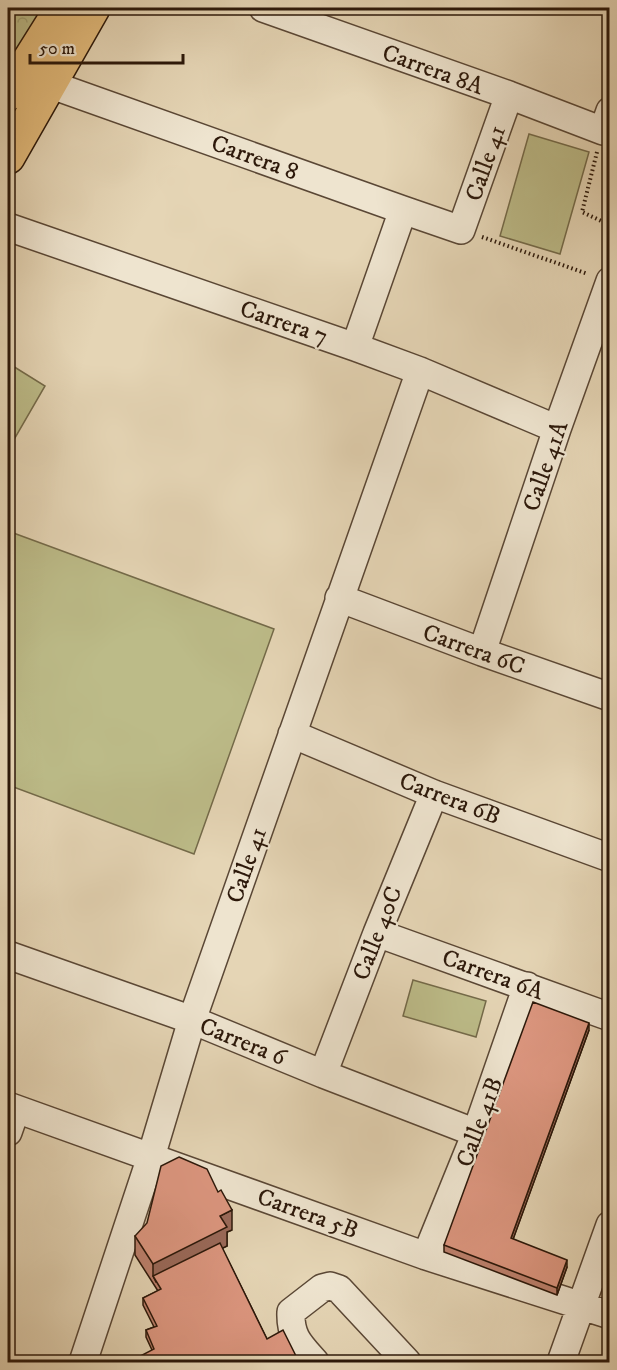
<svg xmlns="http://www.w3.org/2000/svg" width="617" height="1370" font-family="'IM FELL DW Pica',serif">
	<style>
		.forest { fill: url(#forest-crowns); stroke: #746a49; stroke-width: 1.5 }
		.pitch { fill: #bcbb88; stroke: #746a49; stroke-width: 1.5 }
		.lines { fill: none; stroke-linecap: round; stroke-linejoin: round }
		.minor-casing { stroke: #5a4735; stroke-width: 30 }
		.major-casing { stroke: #2c180a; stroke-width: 36 }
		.path { stroke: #2c180a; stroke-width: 4; stroke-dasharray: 1.5 3; stroke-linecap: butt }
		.minor { stroke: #eee4cf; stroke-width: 27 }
		.major { stroke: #e2ba7a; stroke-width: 33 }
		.wall { fill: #bd816d; stroke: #2c180a; stroke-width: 1.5 }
		.shaded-wall { fill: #9a6959; stroke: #2c180a; stroke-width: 1.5 }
		.building { fill: #dc967f; stroke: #2c180a; stroke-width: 1.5 }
		.labels { text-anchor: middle; stroke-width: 4.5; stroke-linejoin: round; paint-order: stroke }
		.street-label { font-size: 24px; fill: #2c180a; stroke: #eee4cf }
	</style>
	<defs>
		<pattern id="forest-crowns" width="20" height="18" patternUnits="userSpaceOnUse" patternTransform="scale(1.5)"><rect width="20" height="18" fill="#bcbb88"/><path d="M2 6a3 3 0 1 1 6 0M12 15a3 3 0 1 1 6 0" fill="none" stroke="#a2a074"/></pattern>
	</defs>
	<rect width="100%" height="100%" fill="#e5d5b5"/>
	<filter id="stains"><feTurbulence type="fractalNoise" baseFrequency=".00333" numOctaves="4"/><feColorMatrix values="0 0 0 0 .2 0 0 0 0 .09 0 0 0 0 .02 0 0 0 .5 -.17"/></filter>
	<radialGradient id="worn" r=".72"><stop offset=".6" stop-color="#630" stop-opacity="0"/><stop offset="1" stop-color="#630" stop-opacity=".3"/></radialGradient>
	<path class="forest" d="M 8,8 L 42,8 L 23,59 L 8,72 Z"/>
	<path class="pitch" d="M 529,134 L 589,152 L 560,254 L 500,236 Z
		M 8,363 L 45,386 L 8,450 Z
		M 8,531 L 274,629 L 194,854 L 8,785 Z
		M 413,980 L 486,1001 L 476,1037 L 403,1016 Z"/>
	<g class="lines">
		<defs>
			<path id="minor" d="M 263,8 L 509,95 L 603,131 L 610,111
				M 49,84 L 403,210 L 461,230 L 509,95
				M 8,227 L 355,347 L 420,371 L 557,429
				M 355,347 L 403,210
				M 339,598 L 482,652 L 610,697
				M 482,652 L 557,429 L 610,281
				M 292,734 L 434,794 L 610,858
				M 377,933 L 610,1017
				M 8,955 L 192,1020 L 323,1074 L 476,1133
				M 323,1074 L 377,933 L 434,794
				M 8,1106 L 426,1256 L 610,1315
				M 8,1132 L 16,1109
				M 426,1256 L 476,1133 L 527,986
				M 83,1362 L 151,1157 L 192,1020 L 420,371
				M 315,1362 C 300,1345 290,1337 291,1312 L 322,1288 L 330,1286 L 339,1289 L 407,1362
				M 561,1362 L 610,1225"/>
			<path id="major" d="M 8,94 L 62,8
				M 8,157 L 93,8"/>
		</defs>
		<use href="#minor" class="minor-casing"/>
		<use href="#major" class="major-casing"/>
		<path class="path" d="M 597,152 L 582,212 L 610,225
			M 482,237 L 588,274"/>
		<use href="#minor" class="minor"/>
		<use href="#major" class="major"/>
	</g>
	<path class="wall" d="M 589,1030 L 513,1239 L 567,1267 L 557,1295 L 444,1252 L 444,1245 Z
		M 232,1230 L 227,1232 L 227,1246 L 222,1248 L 267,1339 L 299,1362 L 152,1350 L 146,1337 L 146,1330 L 154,1327 L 143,1305 L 143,1298 L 158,1291 L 135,1255 L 135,1236 Z"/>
	<path class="shaded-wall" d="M 589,1023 L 589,1030 L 511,1245 L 511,1238 Z
		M 232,1210 L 232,1230 L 227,1232 L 227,1246 L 156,1282 L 153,1276 L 153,1264 L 220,1216 Z
		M 567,1260 L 567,1267 L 557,1295 L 557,1288 Z"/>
	<path class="building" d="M 533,1002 L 589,1023 L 511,1238 L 567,1260 L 557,1288 L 444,1245 Z
		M 179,1157 L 207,1169 L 218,1192 L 221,1190 L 232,1210 L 220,1216 L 227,1227 L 153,1264 L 135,1236 L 147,1223 L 161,1166 Z
		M 220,1243 L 267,1339 L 283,1330 L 299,1362 L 129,1362 L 154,1349 L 146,1330 L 157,1326 L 143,1298 L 161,1289 L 153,1276 Z"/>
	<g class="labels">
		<g class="street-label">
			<text transform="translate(433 69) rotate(20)" y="8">Carrera 8A</text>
			<text transform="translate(255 157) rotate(20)" y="8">Carrera 8</text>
			<text transform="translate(485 163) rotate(-71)" y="8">Calle 41</text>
			<text transform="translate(284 322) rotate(19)" y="8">Carrera 7</text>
			<text transform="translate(545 466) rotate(-71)" y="8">Calle 41A</text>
			<text transform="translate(474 649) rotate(20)" y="8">Carrera 6C</text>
			<text transform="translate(450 798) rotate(21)" y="8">Carrera 6B</text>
			<text transform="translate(246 865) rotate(-71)" y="8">Calle 41</text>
			<text transform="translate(377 933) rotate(-69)" y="8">Calle 40C</text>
			<text transform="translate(493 974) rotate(20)" y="8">Carrera 6A</text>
			<text transform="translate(243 1041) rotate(22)" y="8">Carrera 6</text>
			<text transform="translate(479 1122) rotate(-70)" y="8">Calle 41B</text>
			<text transform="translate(308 1213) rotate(20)" y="8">Carrera 5B</text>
		</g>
	</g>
	<rect width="617" height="1370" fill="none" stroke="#e5d5b5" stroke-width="30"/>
	<rect x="9" y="9" width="599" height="1352" fill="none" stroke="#2c180a" stroke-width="3"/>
	<rect x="15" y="15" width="587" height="1340" fill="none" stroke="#2c180a" stroke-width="1.5"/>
	<path d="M30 54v9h153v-9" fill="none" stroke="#2c180a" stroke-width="3"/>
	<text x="39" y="54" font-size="18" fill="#2c180a" stroke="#eee4cf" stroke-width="4.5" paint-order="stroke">50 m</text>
	<rect width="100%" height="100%" filter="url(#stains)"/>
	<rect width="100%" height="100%" fill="url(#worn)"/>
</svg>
